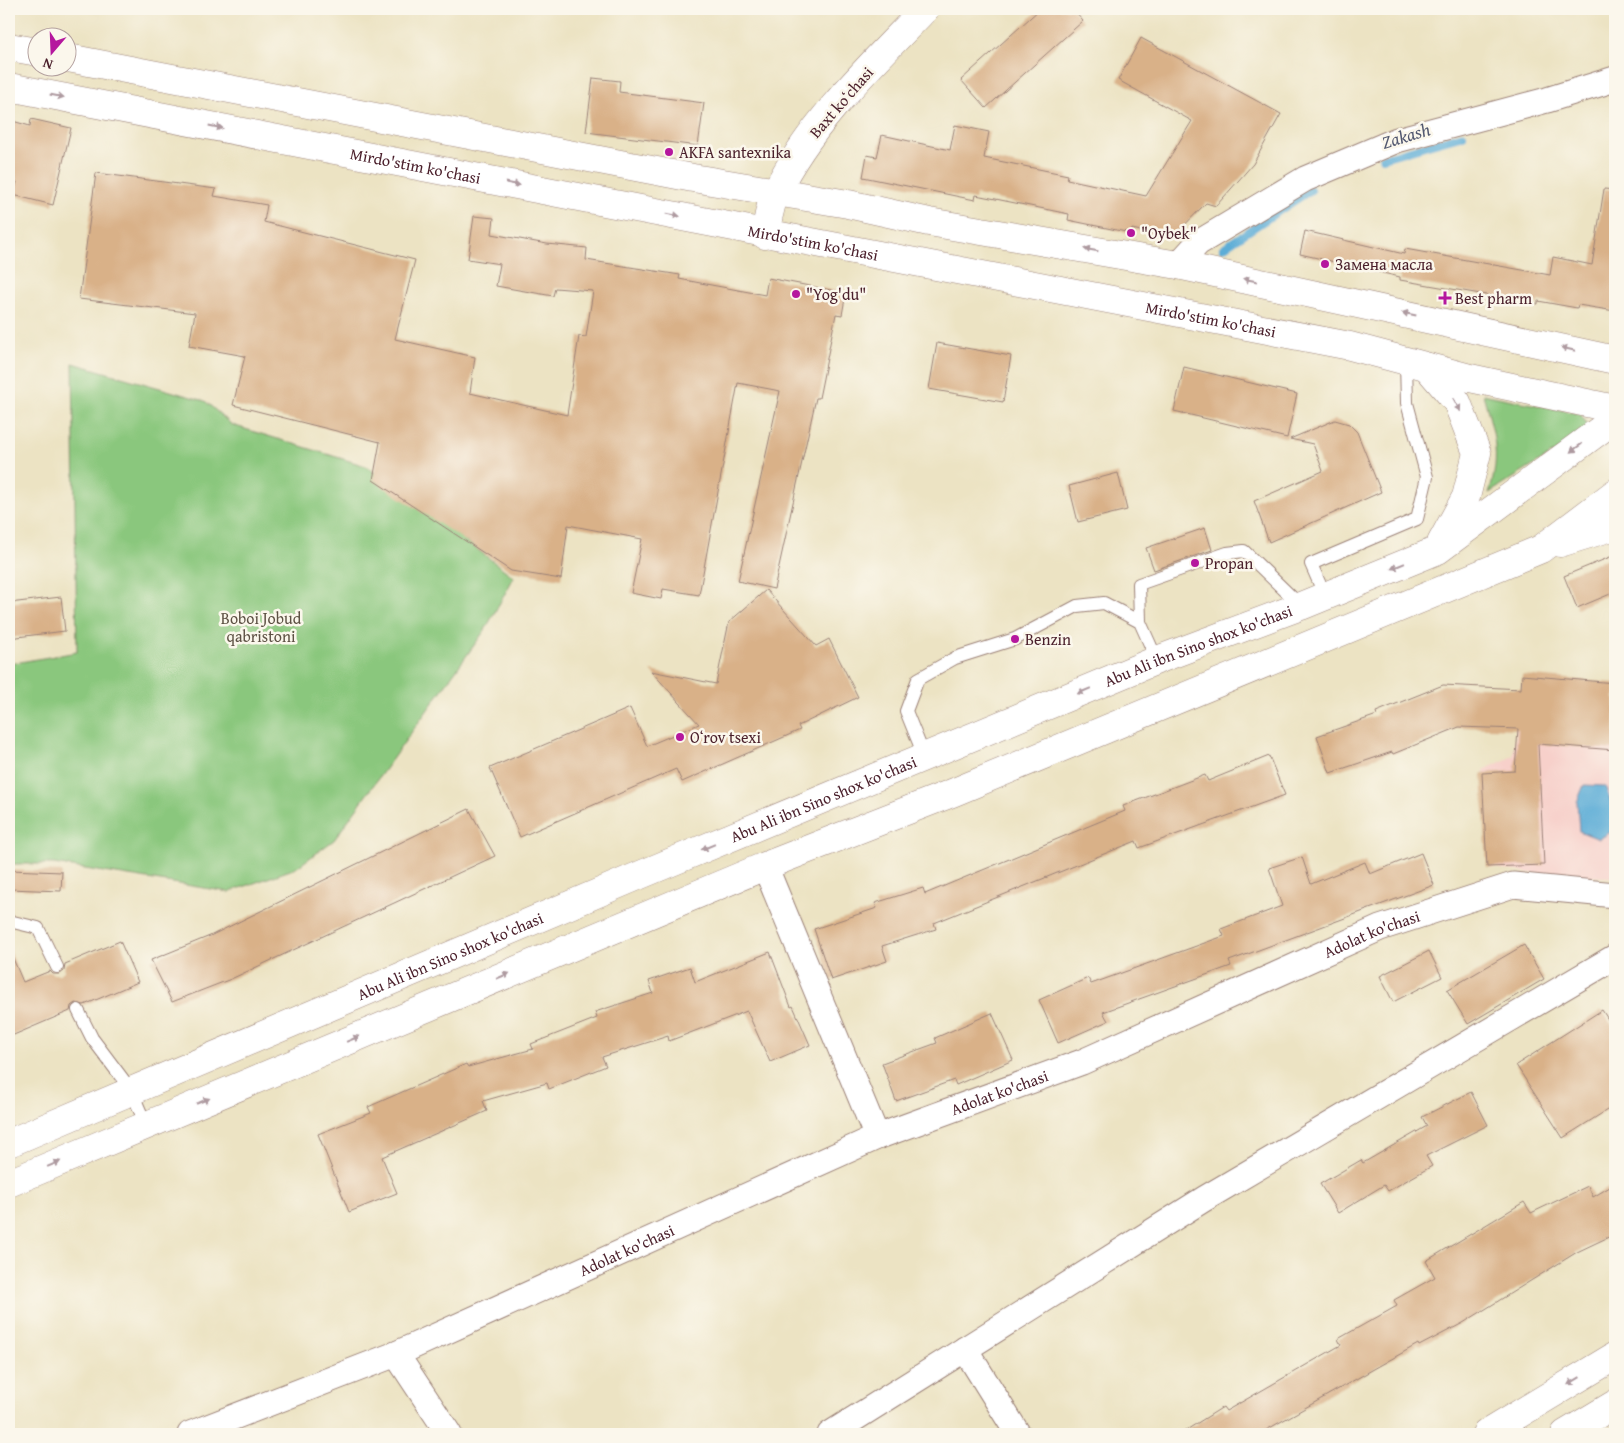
<svg xmlns="http://www.w3.org/2000/svg" width="1624" height="1443" font-family="'Gentium Book Plus',serif">
	<style>
		.built { fill: #f7d0ca }
		.green { fill: #8ac77d; stroke: #6a7354 }
		.water { fill: #5dadd7; stroke: #546681 }
		.lines { fill: none; stroke-linecap: round; stroke-linejoin: round }
		.stream { stroke: #5dadd7; stroke-width: 8 }
		.building { fill: #d9b188 }
		.service-casing { stroke: #9b8177; stroke-width: 14 }
		.minor-casing { stroke: #9b8177; stroke-width: 27 }
		.secondary-casing { stroke: #9b8177; stroke-width: 29 }
		.primary-casing { stroke: #9b8177; stroke-width: 29 }
		.trunk-casing { stroke: #9b8177; stroke-width: 29 }
		.service { stroke: #fff; stroke-width: 12 }
		.minor { stroke: #fff; stroke-width: 25 }
		.secondary { stroke: #fff; stroke-width: 28 }
		.primary { stroke: #fff; stroke-width: 28 }
		.trunk { stroke: #fff; stroke-width: 28 }
		.oneway { fill: #ae9aa0 }
		.poi-dot { fill: #b5179e; stroke: #fbf7ec; stroke-width: 2 }
		.labels { text-anchor: middle; stroke-width: 5; stroke-linejoin: round; paint-order: stroke }
		.street-label { font-size: 16px; fill: #4a1f2b; stroke: #fbf7ec }
		.poi-label { font-size: 16px; fill: #4a1f2b; stroke: #fbf7ec; text-anchor: start }
		.park-label { font-size: 16px; fill: #5d5144; stroke: #fbf7ec }
		.water-label { font-size: 18px; font-style: italic; fill: #525870; stroke: #fbf7ec }
	</style>
	<rect width="100%" height="100%" fill="#fbf7ec"/>
	<filter id="ink" filterUnits="userSpaceOnUse"><feTurbulence type="fractalNoise" baseFrequency=".02" numOctaves="2"/><feDisplacementMap in="SourceGraphic" scale="10" xChannelSelector="R" yChannelSelector="G"/><feConvolveMatrix kernelMatrix="1 2 1 2 8 2 1 2 1" color-interpolation-filters="sRGB"/></filter>
	<filter id="wash" filterUnits="userSpaceOnUse"><feTurbulence type="fractalNoise" baseFrequency=".0096" numOctaves="4" result="noise"/><feDisplacementMap in="SourceGraphic" scale="20" xChannelSelector="R" yChannelSelector="G"/><feGaussianBlur stdDeviation="1.12" result="paint"/><feColorMatrix in="noise" values="0 0 0 0 0 0 0 0 0 0 0 0 0 0 0 0 0 1.4 0 .05"/><feComposite in="paint" operator="in"/></filter>
	<g filter="url(#wash)">
		<rect width="100%" height="100%" fill="#ece3c3"/>
		<path class="built" d="M 1523,678 L 1615,688 L 1615,877 L 1551,876 L 1489,867 L 1484,770 L 1513,756 Z"/>
		<path class="green" d="M 73,363 L 205,401 L 232,425 L 366,466 L 514,577 L 485,630 L 334,840 L 296,868 L 229,892 L 54,864 L 9,864 L 9,664 L 77,652 Z
			M 1483,394 L 1580,414 C 1586,422 1589,425 1584,434 L 1489,493 C 1502,454 1493,431 1483,394 Z"/>
		<path class="water" d="M 1584,785 L 1605,786 L 1614,810 L 1611,832 L 1599,839 L 1579,831 L 1577,802 Z"/>
		<g class="lines">
			<path class="stream" d="M 1383,158 L 1463,135
				M 1223,248 L 1311,190"/>
		</g>
		<g id="blocks">
			<path class="building" d="M 1040,9 L 1072,9 L 1083,21 L 986,108 L 961,80 Z
				M 1141,38 L 1281,114 L 1253,164 L 1216,206 L 1206,203 L 1172,238 L 1132,229 L 1131,233 L 1068,220 L 1069,214 L 976,195 L 975,200 L 863,177 L 867,155 L 877,157 L 882,135 L 950,150 L 955,125 L 989,132 L 984,158 L 1068,175 L 1067,179 L 1146,196 L 1192,121 L 1118,80 Z
				M 593,78 L 620,81 L 619,92 L 704,103 L 698,146 L 586,132 Z
				M 31,119 L 71,128 L 53,205 L 13,195 L 17,182 L 9,180 L 9,120 L 30,126 Z
				M 96,173 L 216,189 L 214,196 L 267,205 L 264,222 L 415,260 L 395,339 L 475,357 L 470,393 L 567,415 L 579,336 L 586,337 L 593,291 L 555,288 L 553,296 L 496,286 L 500,264 L 468,259 L 474,216 L 494,218 L 492,234 L 547,244 L 587,248 L 586,260 L 680,275 L 679,279 L 765,295 L 768,278 L 846,293 L 842,315 L 836,314 L 819,398 L 816,398 L 774,589 L 738,581 L 780,391 L 738,383 L 699,595 L 663,589 L 661,599 L 631,593 L 642,539 L 568,525 L 561,579 L 511,571 L 373,480 L 380,442 L 233,405 L 245,356 L 189,346 L 195,313 L 79,299 Z
				M 1604,189 L 1615,190 L 1615,311 L 1578,305 L 1577,308 L 1538,301 L 1538,304 L 1400,280 L 1400,277 L 1300,254 L 1305,231 L 1404,254 L 1405,249 L 1550,275 L 1553,257 L 1592,265 Z
				M 937,343 L 1011,356 L 1003,402 L 929,389 Z
				M 1184,367 L 1297,394 L 1287,438 L 1174,411 Z
				M 1335,420 L 1349,424 L 1357,432 L 1381,492 L 1269,542 L 1254,501 L 1323,471 L 1313,444 L 1290,439 Z
				M 1118,473 L 1127,510 L 1078,522 L 1069,486 Z
				M 1205,528 L 1212,550 L 1154,570 L 1146,548 Z
				M 1615,555 L 1615,592 L 1577,608 L 1564,576 Z
				M 766,590 L 816,646 L 829,639 L 858,697 L 798,726 L 800,730 L 682,782 L 676,769 L 520,837 L 490,768 L 630,708 L 647,746 L 699,724 L 651,671 L 716,684 L 729,622 Z
				M 61,597 L 65,631 L 9,638 L 9,603 Z
				M 1522,675 L 1615,683 L 1615,750 L 1538,744 L 1544,865 L 1487,867 L 1482,773 L 1515,771 L 1518,729 L 1459,727 L 1393,754 L 1392,752 L 1330,773 L 1317,736 L 1377,715 L 1376,712 L 1443,685 L 1521,689 Z
				M 1269,756 L 1285,795 L 1139,848 L 1136,841 L 1030,884 L 934,923 L 936,929 L 882,946 L 887,961 L 831,980 L 814,929 L 877,908 L 875,903 L 923,888 L 925,894 L 1125,811 L 1123,806 L 1205,775 L 1208,781 Z
				M 469,809 L 495,856 L 231,979 L 172,1002 L 151,960 L 210,936 Z
				M 1421,853 L 1434,885 L 1229,961 L 1231,966 L 1103,1012 L 1108,1021 L 1058,1043 L 1039,1000 L 1088,978 L 1091,984 L 1224,936 L 1221,929 L 1282,906 L 1269,868 L 1302,857 L 1311,884 L 1365,862 L 1370,874 Z
				M 9,870 L 62,872 L 61,891 L 9,889 Z
				M 120,941 L 138,982 L 84,1005 L 75,1003 L 71,1006 L 70,1011 L 9,1037 L 9,949 L 23,982 L 50,971 L 53,974 L 60,974 L 64,971 L 65,964 Z
				M 1524,945 L 1544,979 L 1468,1024 L 1447,990 Z
				M 1429,951 L 1442,977 L 1393,1002 L 1380,976 Z
				M 770,952 L 791,1007 L 793,1006 L 810,1045 L 770,1062 L 747,1011 L 669,1041 L 668,1036 L 602,1057 L 606,1066 L 549,1089 L 547,1083 L 483,1101 L 487,1111 L 382,1157 L 397,1193 L 349,1212 L 318,1134 L 371,1113 L 368,1107 L 466,1064 L 468,1067 L 533,1049 L 531,1044 L 597,1018 L 595,1012 L 653,993 L 649,981 L 690,967 L 695,982 Z
				M 1602,1010 L 1615,1030 L 1615,1105 L 1563,1138 L 1516,1065 Z
				M 992,1013 L 1013,1060 L 956,1085 L 954,1080 L 896,1101 L 882,1063 L 937,1043 L 935,1038 Z
				M 1471,1092 L 1488,1125 L 1426,1156 L 1432,1166 L 1388,1191 L 1384,1185 L 1338,1213 L 1320,1184 L 1361,1160 L 1363,1163 L 1427,1126 L 1422,1117 Z
				M 1615,1184 L 1615,1234 L 1577,1252 L 1463,1323 L 1419,1346 L 1418,1344 L 1259,1434 L 1180,1434 L 1223,1407 L 1226,1411 L 1341,1345 L 1338,1339 L 1397,1306 L 1394,1300 L 1435,1277 L 1426,1261 L 1524,1202 L 1531,1213 L 1588,1186 L 1593,1197 Z"/>
		</g>
	</g>
	<g filter="url(#ink)">
		<use href="#blocks" fill-opacity="0" stroke="#9b8177" stroke-width="1"/>
		<g class="lines">
			<defs>
				<path id="service" d="M 1325,596 L 1311,564 L 1417,519 L 1427,477 L 1407,403 L 1406,361
					M 1157,660 L 1140,622 L 1139,584 L 1227,553 L 1244,551 L 1301,606
					M 925,758 L 906,711 L 918,679 L 955,658 L 1015,639 L 1077,606 L 1104,603 L 1140,622
					M 9,921 L 38,928 L 57,967
					M 78,1010 L 92,1038 L 131,1090 L 146,1125"/>
				<g id="minor">
					<path d="M 1178,265 L 1198,243 L 1305,179 L 1397,140 L 1547,100 L 1615,79"/>
					<path d="M 765,866 L 877,1137"/>
					<path d="M 965,1349 L 1018,1434"/>
					<path d="M 396,1354 L 449,1434"/>
					<path id="s1" d="M 190,1434 L 396,1354 L 877,1137 L 1082,1062 L 1380,928 L 1513,885 L 1615,895"/>
					<path d="M 830,1434 L 1204,1199 L 1615,957"/>
				</g>
				<path id="secondary" d="M 765,235 C 768,220 770,203 777,190 C 810,123 873,63 925,9"/>
				<g id="primary">
					<path d="M 9,47 L 38,52"/>
					<path d="M 68,58 L 693,178 L 848,204 L 929,222 L 1178,265 L 1615,360"/>
					<path id="s2" d="M 9,87 L 1350,346 L 1470,378 L 1615,409"/>
					<path d="M 1427,367 L 1457,402 L 1477,453 L 1466,497 L 1441,543"/>
					<path d="M 1560,543 L 1615,526"/>
					<path id="s3" d="M 9,1143 L 645,873 L 1157,660 L 1301,606 L 1438,550 L 1615,419"/>
					<path d="M 9,1183 L 765,866 L 952,793 L 1541,549 L 1615,493"/>
				</g>
				<path id="trunk" d="M 1486,1434 L 1615,1356
					M 1565,1434 L 1615,1404"/>
			</defs>
			<use href="#service" class="service-casing"/>
			<use href="#minor" class="minor-casing"/>
			<use href="#secondary" class="secondary-casing"/>
			<use href="#primary" class="primary-casing"/>
			<use href="#trunk" class="trunk-casing"/>
			<use href="#service" class="service"/>
			<use href="#minor" class="minor"/>
			<use href="#secondary" class="secondary"/>
			<use href="#primary" class="primary"/>
			<use href="#trunk" class="trunk"/>
		</g>
		<defs><path id="oneway-solid" d="M-6-.8H1V-3.2L6.5 0L1 3.2V.8H-6Z" transform="scale(1.25)"/></defs>
		<g class="oneway">
			<use href="#oneway-solid" transform="translate(57 96) rotate(11)"/>
			<use href="#oneway-solid" transform="translate(216 127) rotate(11)"/>
			<use href="#oneway-solid" transform="translate(513 184) rotate(11)"/>
			<use href="#oneway-solid" transform="translate(673 215) rotate(11)"/>
			<use href="#oneway-solid" transform="translate(1091 250) rotate(-170)"/>
			<use href="#oneway-solid" transform="translate(1250 280) rotate(-168)"/>
			<use href="#oneway-solid" transform="translate(1409 314) rotate(-168)"/>
			<use href="#oneway-solid" transform="translate(1568 349) rotate(-167)"/>
			<use href="#oneway-solid" transform="translate(1457 405) rotate(62)"/>
			<use href="#oneway-solid" transform="translate(1576 448) rotate(144)"/>
			<use href="#oneway-solid" transform="translate(1398 566) rotate(158)"/>
			<use href="#oneway-solid" transform="translate(1084 691) rotate(157)"/>
			<use href="#oneway-solid" transform="translate(708 847) rotate(158)"/>
			<use href="#oneway-solid" transform="translate(503 976) rotate(-23)"/>
			<use href="#oneway-solid" transform="translate(353 1039) rotate(-23)"/>
			<use href="#oneway-solid" transform="translate(203 1101) rotate(-22)"/>
			<use href="#oneway-solid" transform="translate(54 1164) rotate(-23)"/>
			<use href="#oneway-solid" transform="translate(1574 1381) rotate(149)"/>
		</g>
	</g>
	<g class="poi-dot">
		<circle cx="669" cy="152" r="5"/>
		<circle cx="1131" cy="233" r="5"/>
		<circle cx="1325" cy="264" r="5"/>
		<circle cx="796" cy="294" r="5"/>
		<path d="M1442.5 290.5h5v5h5v5h-5v5h-5v-5h-5v-5h5z"/>
		<circle cx="1195" cy="563" r="5"/>
		<circle cx="1015" cy="639" r="5"/>
		<circle cx="680" cy="737" r="5"/>
	</g>
	<g class="labels">
		<g class="street-label">
			<text transform="translate(841 102) rotate(-49)" y="6">Baxt koʻchasi</text>
			<text dy="6" stroke="none"><textPath href="#s2" startOffset="414">Mirdo'stim ko'chasi</textPath></text>
			<text dy="6" stroke="none"><textPath href="#s2" startOffset="819">Mirdo'stim ko'chasi</textPath></text>
			<text dy="6" stroke="none"><textPath href="#s2" startOffset="1224">Mirdo'stim ko'chasi</textPath></text>
			<text dy="6" stroke="none"><textPath href="#s3" startOffset="1289">Abu Ali ibn Sino shox ko'chasi</textPath></text>
			<text dy="6" stroke="none"><textPath href="#s3" startOffset="884">Abu Ali ibn Sino shox ko'chasi</textPath></text>
			<text dy="6" stroke="none"><textPath href="#s1" startOffset="1284">Adolat ko'chasi</textPath></text>
			<text dy="6" stroke="none"><textPath href="#s3" startOffset="479">Abu Ali ibn Sino shox ko'chasi</textPath></text>
			<text dy="6" stroke="none"><textPath href="#s1" startOffset="879">Adolat ko'chasi</textPath></text>
			<text dy="6" stroke="none"><textPath href="#s1" startOffset="474">Adolat ko'chasi</textPath></text>
		</g>
		<g class="poi-label">
			<text x="679" y="158">AKFA santexnika</text>
			<text x="1141" y="239">"Oybek"</text>
			<text x="1335" y="270">Замена масла</text>
			<text x="806" y="300">"Yog'du"</text>
			<text x="1455" y="304">Best pharm</text>
			<text x="1205" y="569">Propan</text>
			<text x="1025" y="645">Benzin</text>
			<text x="690" y="743">Oʻrov tsexi</text>
		</g>
		<g class="park-label">
			<text x="261" y="624">Boboi Jobud<tspan x="261" dy="18">qabristoni</tspan></text>
		</g>
		<g class="water-label">
			<text transform="translate(1406 136) rotate(-17)" y="6">Zakash</text>
		</g>
	</g>
	<rect width="1624" height="1443" fill="none" stroke="#fbf7ec" stroke-width="30"/>
	<g transform="translate(52 52) rotate(199)"><circle r="24" fill="#fbf7ec" stroke="#b4a19f"/>
	<path d="M0-4L9 19L0 12L-9 19Z" fill="#b5179e"/>
	<text y="-8" font-size="14" font-weight="bold" text-anchor="middle" fill="#4a1f2b">N</text>
	</g>
</svg>
